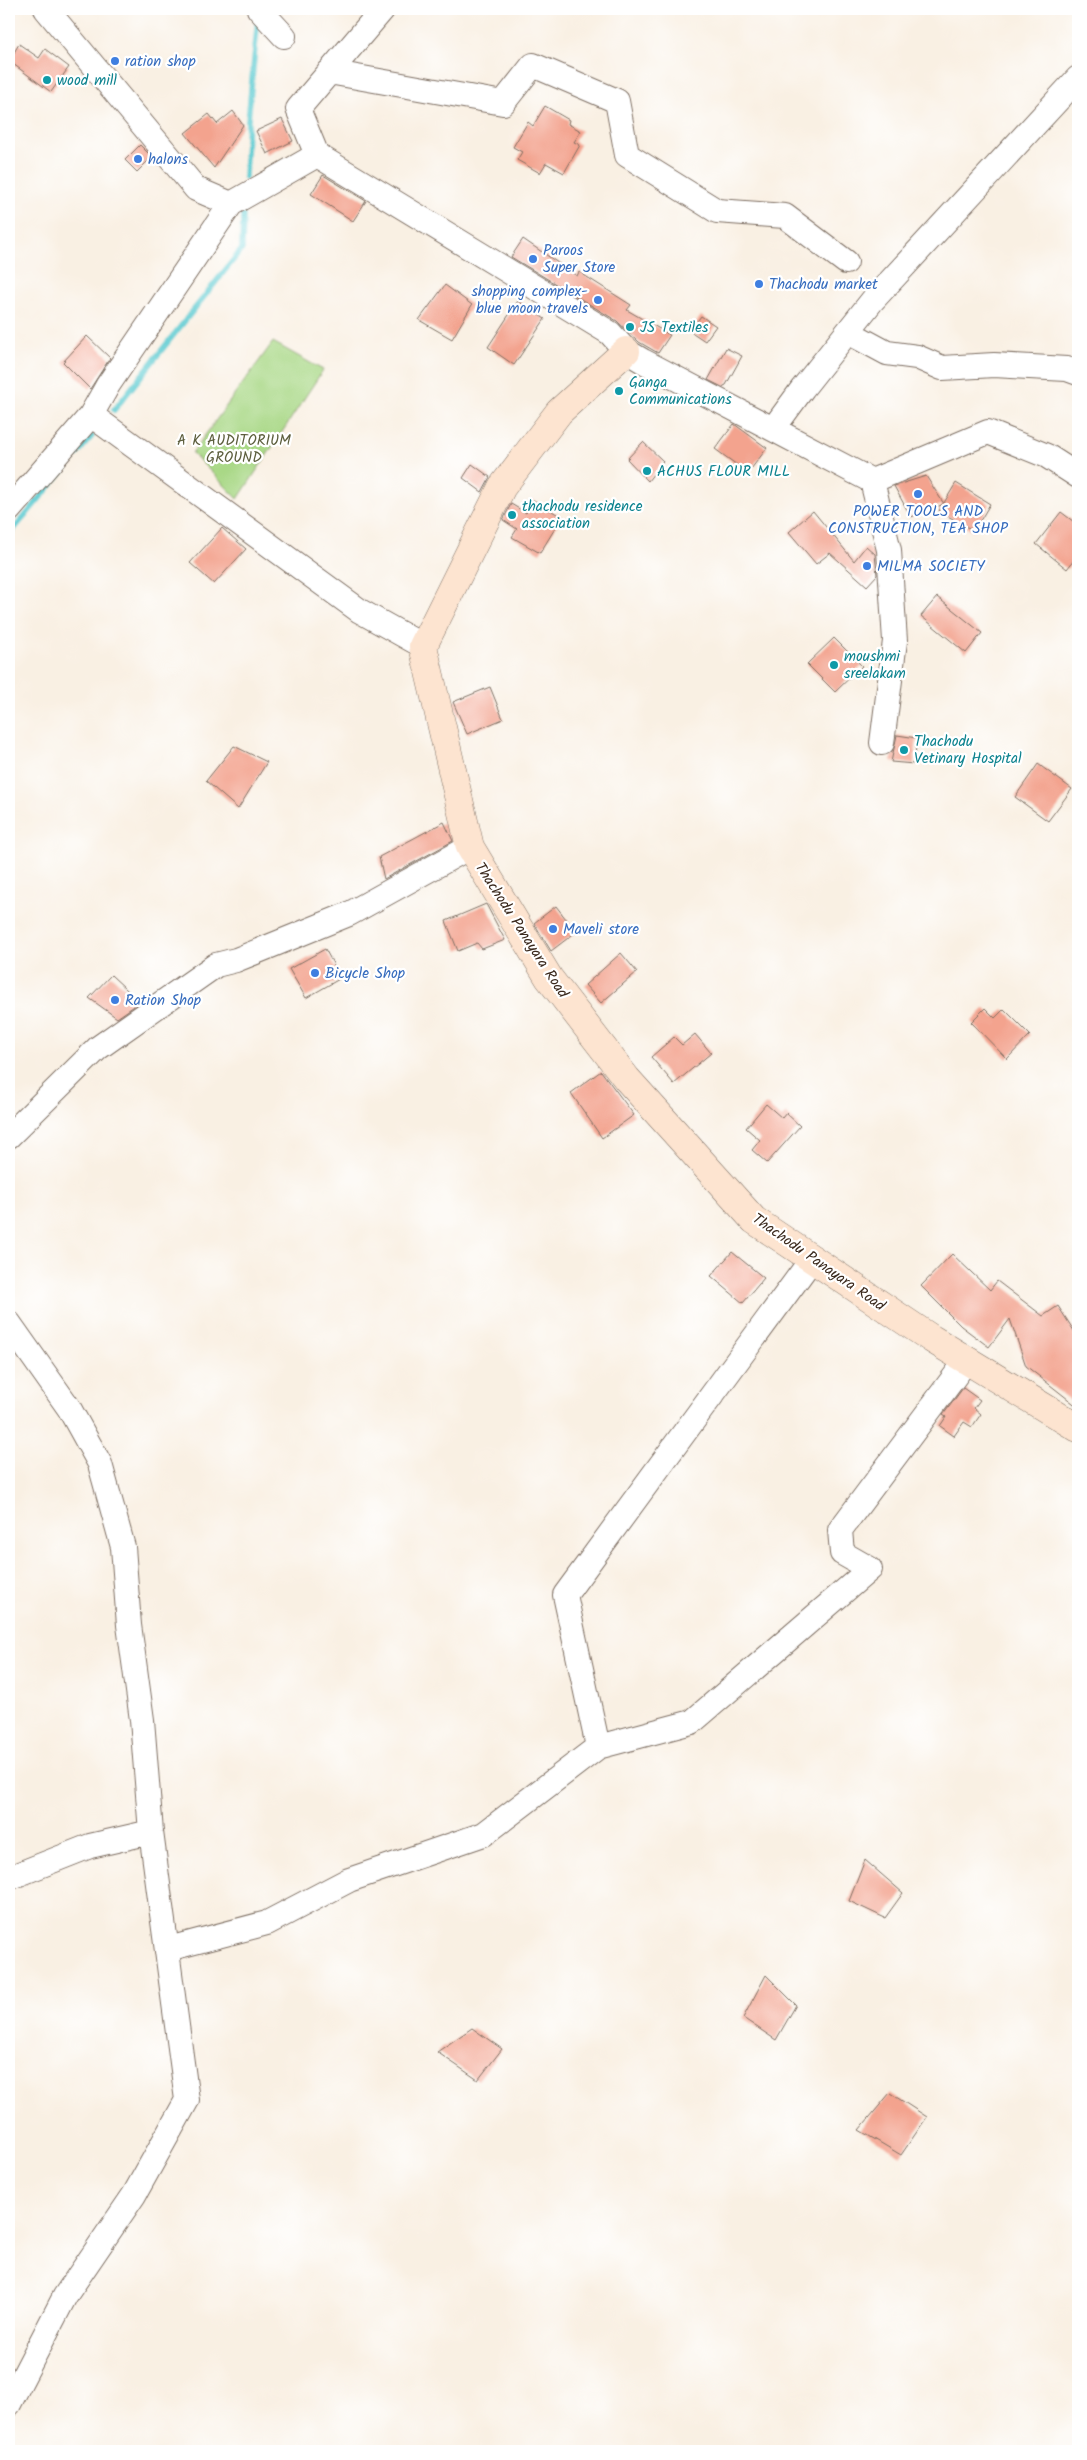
<svg xmlns="http://www.w3.org/2000/svg" width="1087" height="2460" font-family="Kalam,sans-serif">
	<style>
		.green { fill: #a9d886; stroke: #728152 }
		.lines { fill: none; stroke-linecap: round; stroke-linejoin: round }
		.stream { stroke: #5ccad0; stroke-width: 5.5 }
		.building { fill: #f3a38e }
		.minor-casing { stroke: #7e6f63; stroke-width: 26 }
		.secondary-casing { stroke: #7e6f63; stroke-width: 29 }
		.minor { stroke: #fff; stroke-width: 24 }
		.secondary { stroke: #fde4d0; stroke-width: 28 }
		.shop-dot { fill: #3f7fe0; stroke: #fff; stroke-width: 2 }
		.culture-dot { fill: #0f9aa8; stroke: #fff; stroke-width: 2 }
		.labels { text-anchor: middle; stroke-width: 4.5; stroke-linejoin: round; paint-order: stroke }
		.shop-label { font-size: 15px; fill: #366cbe; stroke: #fff; text-anchor: start }
		.culture-label { font-size: 15px; fill: #0d838f; stroke: #fff; text-anchor: start }
		.park-label { font-size: 15px; fill: #5c5e3d; stroke: #fff }
		.street-label { font-size: 15px; fill: #3b2a1e; stroke: #fff }
	</style>
	<rect width="100%" height="100%" fill="#fff"/>
	<filter id="ink" filterUnits="userSpaceOnUse"><feTurbulence type="fractalNoise" baseFrequency=".02" numOctaves="2"/><feDisplacementMap in="SourceGraphic" scale="10" xChannelSelector="R" yChannelSelector="G"/><feConvolveMatrix kernelMatrix="1 2 1 2 8 2 1 2 1" color-interpolation-filters="sRGB"/></filter>
	<filter id="wash" filterUnits="userSpaceOnUse"><feTurbulence type="fractalNoise" baseFrequency=".0096" numOctaves="4" result="noise"/><feDisplacementMap in="SourceGraphic" scale="20" xChannelSelector="R" yChannelSelector="G"/><feGaussianBlur stdDeviation="1.12" result="paint"/><feColorMatrix in="noise" values="0 0 0 0 0 0 0 0 0 0 0 0 0 0 0 0 0 1.4 0 .05"/><feComposite in="paint" operator="in"/></filter>
	<g filter="url(#wash)">
		<rect width="100%" height="100%" fill="#f9f0e3"/>
		<path class="green" d="M 273,342 L 323,370 L 238,499 L 192,453 Z"/>
		<g class="lines">
			<path class="stream" d="M 245,177 L 248,120 L 258,18
				M 114,410 L 242,249 L 243,216
				M 9,535 L 92,436"/>
		</g>
		<g id="blocks">
			<path class="building" d="M 19,44 L 39,58 L 45,49 L 69,67 L 51,92 L 9,61 Z
				M 545,106 L 569,120 L 568,124 L 581,131 L 574,142 L 580,145 L 564,173 L 546,163 L 540,173 L 517,160 L 522,152 L 513,147 L 528,122 L 533,126 Z
				M 233,111 L 243,125 L 214,168 L 185,133 L 209,114 L 217,124 Z
				M 282,119 L 293,141 L 267,154 L 256,131 Z
				M 140,145 L 152,157 L 137,172 L 125,160 Z
				M 323,175 L 366,201 L 353,221 L 311,194 Z
				M 523,239 L 577,276 L 579,272 L 631,305 L 627,310 L 670,335 L 658,353 L 639,342 L 617,321 L 511,257 Z
				M 445,285 L 472,305 L 452,339 L 419,320 Z
				M 518,301 L 545,319 L 514,365 L 488,347 Z
				M 701,316 L 716,326 L 705,341 L 690,331 Z
				M 87,336 L 110,358 L 90,389 L 63,362 Z
				M 726,348 L 742,356 L 726,385 L 722,387 L 708,380 Z
				M 734,424 L 767,448 L 748,473 L 715,449 Z
				M 643,442 L 663,461 L 648,481 L 627,459 Z
				M 472,464 L 490,477 L 482,492 L 463,478 Z
				M 926,476 L 944,504 L 911,517 L 894,486 Z
				M 956,483 L 990,504 L 974,531 L 939,511 Z
				M 533,500 L 562,517 L 540,553 L 512,537 L 517,529 L 503,520 L 511,504 L 526,513 Z
				M 813,511 L 854,561 L 866,546 L 875,554 L 877,575 L 867,586 L 830,553 L 816,564 L 789,532 Z
				M 1061,512 L 1078,525 L 1078,555 L 1067,569 L 1036,544 Z
				M 222,528 L 246,549 L 214,584 L 190,563 Z
				M 937,597 L 982,633 L 966,653 L 921,616 Z
				M 834,638 L 862,666 L 835,692 L 807,664 Z
				M 490,687 L 503,719 L 467,734 L 453,702 Z
				M 897,735 L 917,738 L 914,764 L 891,762 Z
				M 234,746 L 267,762 L 238,809 L 206,781 Z
				M 1038,764 L 1072,789 L 1048,821 L 1015,797 Z
				M 444,822 L 453,841 L 384,879 L 379,857 Z
				M 486,904 L 505,940 L 482,949 L 477,943 L 458,951 L 446,921 Z
				M 556,906 L 576,932 L 551,951 L 534,923 Z
				M 325,949 L 341,978 L 306,998 L 289,969 Z
				M 621,953 L 637,972 L 601,1003 L 585,985 Z
				M 111,975 L 140,1002 L 117,1018 L 89,998 Z
				M 985,1008 L 995,1018 L 1004,1009 L 1030,1035 L 1007,1059 L 971,1022 Z
				M 695,1034 L 711,1053 L 674,1084 L 651,1057 L 674,1037 L 682,1045 Z
				M 601,1071 L 634,1115 L 602,1138 L 571,1093 Z
				M 766,1104 L 782,1118 L 786,1113 L 800,1126 L 767,1163 L 752,1150 L 760,1140 L 746,1128 Z
				M 732,1252 L 764,1278 L 743,1303 L 711,1276 Z
				M 952,1254 L 990,1290 L 997,1281 L 1043,1316 L 1058,1306 L 1078,1337 L 1078,1407 L 1026,1366 L 1010,1319 L 989,1347 L 961,1326 L 921,1286 Z
				M 963,1388 L 980,1400 L 974,1408 L 981,1414 L 972,1427 L 964,1422 L 954,1436 L 940,1426 L 946,1417 L 943,1415 Z
				M 865,1860 L 903,1893 L 885,1918 L 849,1901 Z
				M 766,1975 L 796,2005 L 776,2040 L 743,2018 Z
				M 472,2028 L 502,2049 L 478,2080 L 437,2052 Z
				M 890,2093 L 927,2117 L 901,2155 L 859,2130 Z"/>
		</g>
	</g>
	<g filter="url(#ink)">
		<use href="#blocks" fill-opacity="0" stroke="#7e6f63" stroke-width="1"/>
		<g class="lines">
			<defs>
				<path id="minor" d="M 46,9 L 196,189 L 231,204 L 317,155 L 610,333 L 626,351 L 643,361 L 872,481 L 988,432 L 1047,456 L 1078,476
					M 259,9 L 284,36
					M 329,72 L 503,103 L 533,65 L 617,101 L 627,155 L 717,211 L 785,216 L 846,262
					M 317,155 L 298,109 L 383,9
					M 848,332 L 887,353 L 917,357 L 942,368 L 994,365 L 1067,369 L 1078,373
					M 91,415 L 360,611 L 423,646
					M 773,429 L 803,388 L 872,301 L 1078,78
					M 872,481 L 889,550 L 895,641 L 882,743
					M 9,510 L 91,415 L 108,385 L 231,204
					M 9,1136 L 98,1048 L 216,965 L 236,960 L 349,914 L 470,847
					M 9,1323 L 69,1408 L 100,1464 L 123,1547 L 129,1625 L 142,1720 L 151,1832 L 187,2100 L 134,2195 L 65,2296 L 9,2404
					M 598,1747 L 565,1595 L 812,1259
					M 9,1878 L 90,1846 L 151,1832
					M 168,1949 L 267,1923 L 349,1880 L 484,1834 L 598,1747 L 692,1722 L 870,1569 L 842,1553 L 840,1530 L 967,1360"/>
				<path id="secondary" d="M 626,351 L 559,412 L 502,487 L 423,646 L 470,847 L 549,978 L 627,1079 L 754,1220 L 932,1339 L 1078,1428"/>
			</defs>
			<use href="#minor" class="minor-casing"/>
			<use href="#secondary" class="secondary-casing"/>
			<use href="#minor" class="minor"/>
			<use href="#secondary" class="secondary"/>
		</g>
	</g>
	<g class="shop-dot">
		<circle cx="115" cy="61" r="5"/>
		<circle cx="138" cy="159" r="5"/>
		<circle cx="533" cy="259" r="5"/>
		<circle cx="759" cy="284" r="5"/>
		<circle cx="598" cy="300" r="5"/>
		<circle cx="918" cy="494" r="5"/>
		<circle cx="867" cy="566" r="5"/>
		<circle cx="553" cy="929" r="5"/>
		<circle cx="315" cy="973" r="5"/>
		<circle cx="115" cy="1000" r="5"/>
	</g>
	<g class="culture-dot">
		<circle cx="47" cy="80" r="5"/>
		<circle cx="630" cy="327" r="5"/>
		<circle cx="619" cy="391" r="5"/>
		<circle cx="647" cy="471" r="5"/>
		<circle cx="512" cy="515" r="5"/>
		<circle cx="834" cy="665" r="5"/>
		<circle cx="904" cy="750" r="5"/>
	</g>
	<g class="labels">
		<g class="shop-label">
			<text x="125" y="66">ration shop</text>
			<text x="148" y="164">halons</text>
			<text x="543" y="255">Paroos<tspan x="543" dy="17">Super Store</tspan></text>
			<text x="769" y="289">Thachodu market</text>
			<text x="588" y="296" text-anchor="end">shopping complex-<tspan x="588" dy="17">blue moon travels</tspan></text>
			<text x="918" y="516" text-anchor="middle">POWER TOOLS AND<tspan x="918" dy="17">CONSTRUCTION, TEA SHOP</tspan></text>
			<text x="877" y="571">MILMA SOCIETY</text>
			<text x="563" y="934">Maveli store</text>
			<text x="325" y="978">Bicycle Shop</text>
			<text x="125" y="1005">Ration Shop</text>
		</g>
		<g class="culture-label">
			<text x="57" y="85">wood mill</text>
			<text x="640" y="332">JS Textiles</text>
			<text x="629" y="387">Ganga<tspan x="629" dy="17">Communications</tspan></text>
			<text x="657" y="476">ACHUS FLOUR MILL</text>
			<text x="522" y="511">thachodu residence<tspan x="522" dy="17">association</tspan></text>
			<text x="844" y="661">moushmi<tspan x="844" dy="17">sreelakam</tspan></text>
			<text x="914" y="746">Thachodu<tspan x="914" dy="17">Vetinary Hospital</tspan></text>
		</g>
		<g class="park-label">
			<text x="234" y="445">A K AUDITORIUM<tspan x="234" dy="17">GROUND</tspan></text>
		</g>
		<g class="street-label">
			<text transform="translate(522 930) rotate(57)" y="5">Thachodu Panayara Road</text>
			<text transform="translate(819 1262) rotate(35)" y="5">Thachodu Panayara Road</text>
		</g>
	</g>
	<rect width="1087" height="2460" fill="none" stroke="#fff" stroke-width="30"/>
</svg>
